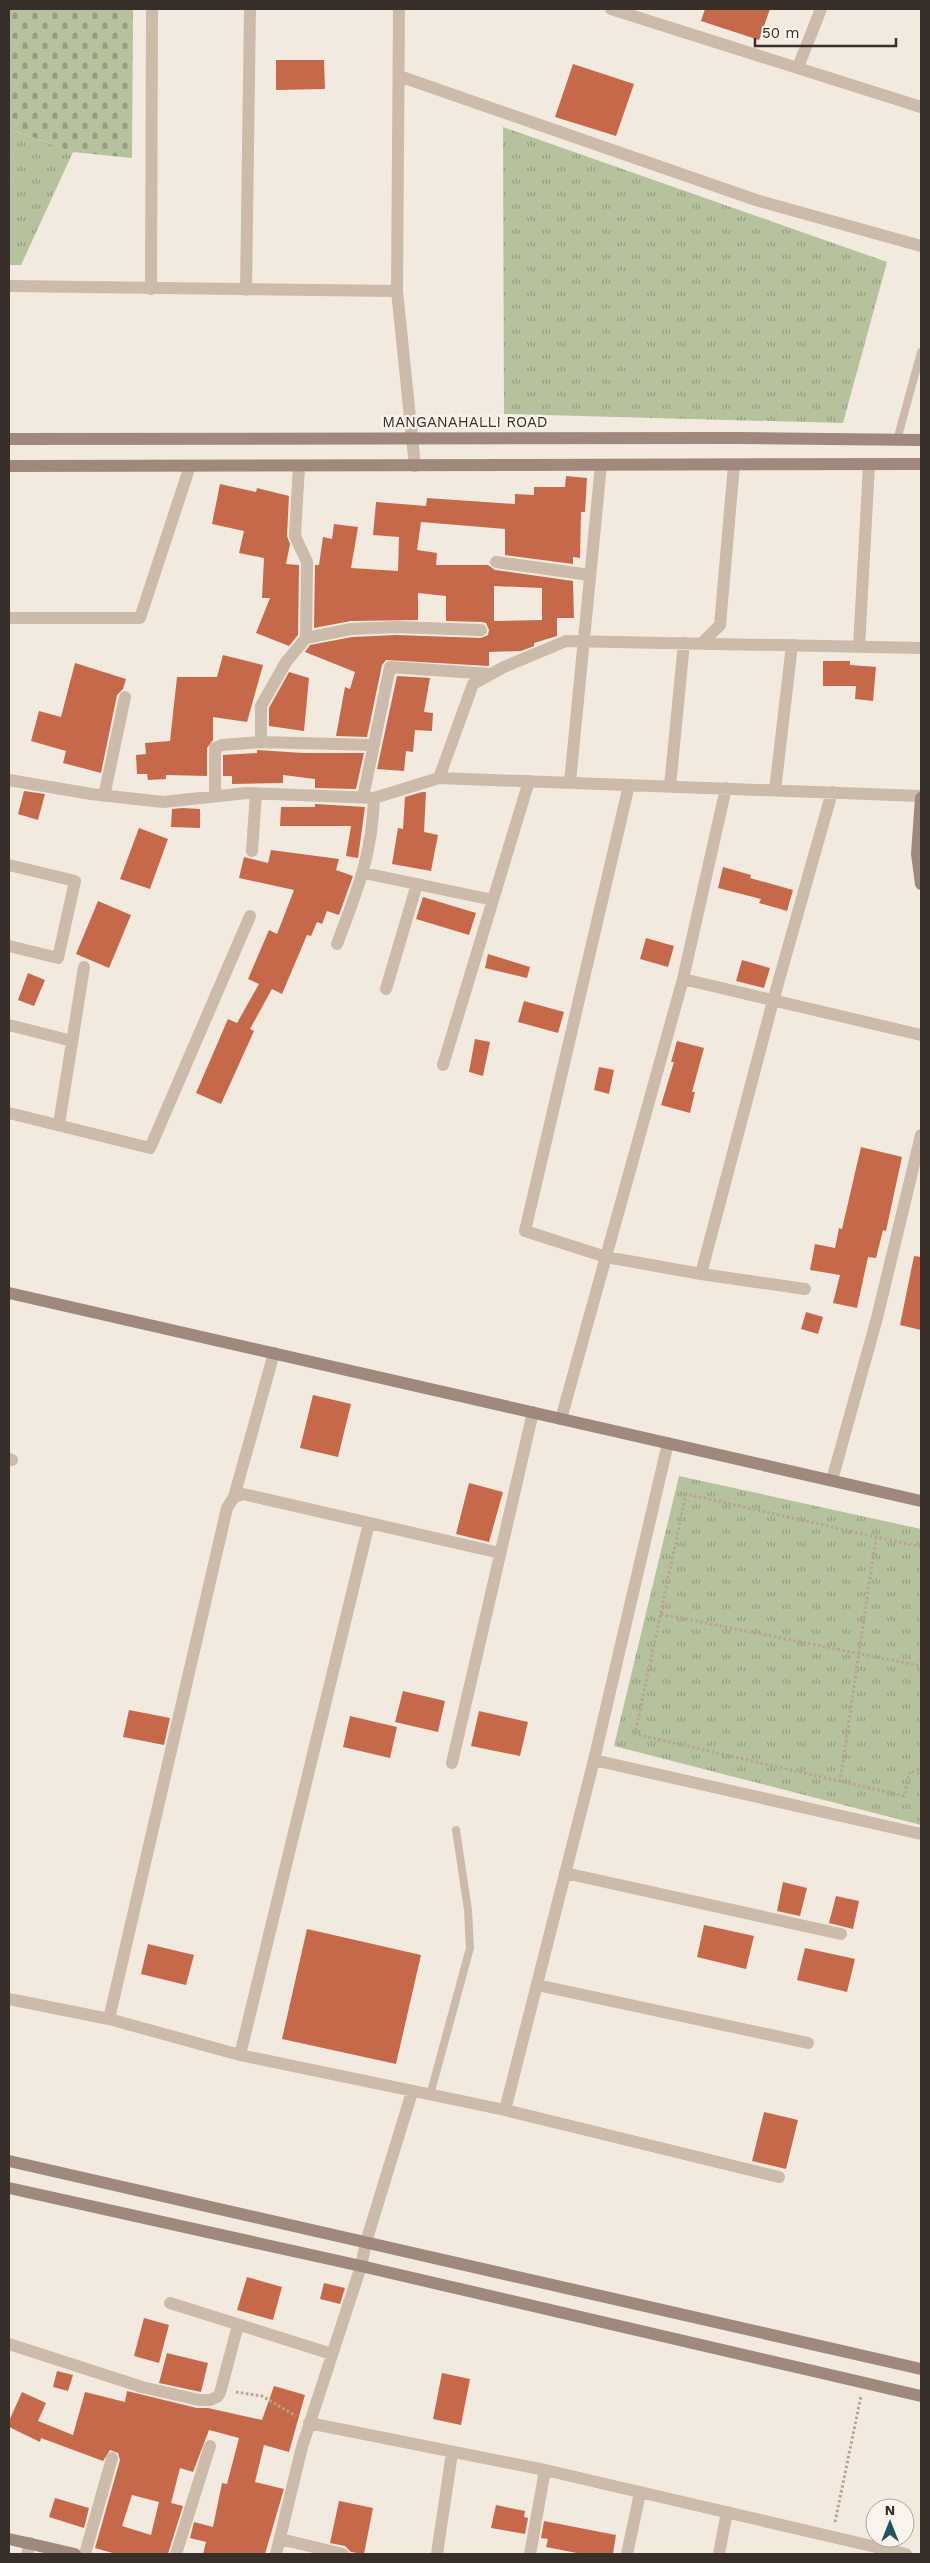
<svg xmlns="http://www.w3.org/2000/svg" width="930" height="2563" font-family="'Work Sans',sans-serif">
	<style>
		.grass { fill: url(#grass-tufts) }
		.cemetery { fill: url(#cemetery-stones) }
		.building { fill: #c6694a; fill-rule: evenodd }
		.lines { fill: none; stroke-linecap: round; stroke-linejoin: round }
		.path { stroke: #b7a494; stroke-width: 3; stroke-dasharray: 2.5 2.5; stroke-linecap: butt }
		.lane { stroke: #ccbaaa; stroke-width: 8 }
		.street { stroke: #ccbaaa; stroke-width: 12 }
		.secondary { stroke: #9f897c; stroke-width: 12 }
		.labels { text-anchor: middle; stroke-width: 4.5; stroke-linejoin: round; paint-order: stroke }
		.street-label { font-size: 15px; fill: #392f2a; stroke: #faf4ec }
	</style>
	<defs>
		<pattern id="grass-tufts" width="24" height="20" patternUnits="userSpaceOnUse" patternTransform="scale(1.25)"><rect width="24" height="20" fill="#b6c29e"/><path d="M3 7l-1-3M5 7V3M7 7l1-3M15 17l-1-3M17 17v-4M19 17l1-3" fill="none" stroke="#959e81"/></pattern>
		<pattern id="cemetery-stones" width="16" height="16" patternUnits="userSpaceOnUse" patternTransform="scale(1.25)"><rect width="16" height="16" fill="#b6c29e"/><path d="M2 7V4a2 2 0 0 1 4 0v3zM10 15v-3a2 2 0 0 1 4 0v3z" fill="#959e81"/></pattern>
	</defs>
	<rect width="100%" height="100%" fill="#f3eadf"/>
	<path class="grass" d="M 503,127 L 887,262 L 843,423 L 504,414 Z
		M 9,129 L 73,152 L 21,265 L 9,265 Z
		M 679,1476 L 921,1529 L 921,1825 L 614,1746 Z"/>
	<path class="cemetery" d="M 9,9 L 133,9 L 132,158 L 73,152 L 9,129 Z"/>
	<path class="building" d="M 705,9 L 770,9 L 759,40 L 701,21 Z
		M 276,60 L 324,60 L 325,89 L 276,90 Z
		M 573,64 L 634,84 L 616,136 L 555,117 Z
		M 566,476 L 587,478 L 585,512 L 581,512 L 580,558 L 573,557 L 573,564 L 505,555 L 505,529 L 421,522 L 417,550 L 437,553 L 436,565 L 488,565 L 495,570 L 573,581 L 574,618 L 557,618 L 557,636 L 534,643 L 534,646 L 521,651 L 489,652 L 489,666 L 386,660 L 382,665 L 367,737 L 336,736 L 345,687 L 350,689 L 355,672 L 305,652 L 310,645 L 352,637 L 396,635 L 481,638 L 488,635 L 489,630 L 486,623 L 482,622 L 446,621 L 446,596 L 418,593 L 418,620 L 351,621 L 314,628 L 315,565 L 319,565 L 323,537 L 332,539 L 334,524 L 358,527 L 351,568 L 398,571 L 399,537 L 373,535 L 376,502 L 426,506 L 427,498 L 515,504 L 515,494 L 534,495 L 534,487 L 565,487 ZM 494,586 L 542,588 L 542,620 L 494,621 Z
		M 220,484 L 256,492 L 257,488 L 289,496 L 287,536 L 290,544 L 286,564 L 299,565 L 298,635 L 289,646 L 256,633 L 270,598 L 262,598 L 264,558 L 239,553 L 244,531 L 212,524 Z
		M 223,655 L 263,665 L 247,722 L 213,717 L 213,740 L 207,748 L 207,776 L 166,775 L 166,779 L 148,780 L 147,774 L 137,774 L 136,755 L 146,754 L 145,743 L 170,741 L 177,677 L 217,677 Z
		M 823,661 L 850,661 L 850,665 L 876,667 L 873,701 L 855,699 L 856,686 L 823,686 Z
		M 75,663 L 126,679 L 123,689 L 117,695 L 101,773 L 63,763 L 66,751 L 31,741 L 39,711 L 61,717 Z
		M 289,672 L 309,678 L 304,731 L 269,726 L 269,708 Z
		M 397,676 L 430,678 L 424,712 L 433,713 L 432,731 L 415,730 L 413,752 L 406,751 L 404,771 L 377,769 Z
		M 257,750 L 303,753 L 364,753 L 356,789 L 315,788 L 315,779 L 283,775 L 283,783 L 232,784 L 232,776 L 223,776 L 223,755 L 257,753 Z
		M 24,791 L 45,794 L 38,820 L 18,814 Z
		M 422,792 L 426,792 L 424,832 L 438,835 L 431,871 L 392,864 L 398,828 L 403,829 L 405,797 Z
		M 315,804 L 365,807 L 358,858 L 346,856 L 351,826 L 280,826 L 281,807 L 315,807 Z
		M 183,808 L 200,809 L 200,828 L 171,827 L 172,809 Z
		M 139,828 L 168,839 L 150,889 L 120,879 Z
		M 271,850 L 339,859 L 336,870 L 353,876 L 339,915 L 327,911 L 322,924 L 317,922 L 311,936 L 307,935 L 282,994 L 272,989 L 250,1029 L 254,1031 L 221,1104 L 196,1093 L 228,1019 L 237,1023 L 259,984 L 248,979 L 269,930 L 277,934 L 294,890 L 239,878 L 244,857 L 268,863 Z
		M 723,867 L 751,875 L 750,878 L 793,890 L 787,911 L 759,903 L 761,899 L 718,888 Z
		M 423,897 L 476,913 L 469,935 L 416,919 Z
		M 98,901 L 131,915 L 109,968 L 76,954 Z
		M 646,938 L 674,946 L 668,967 L 640,959 Z
		M 488,954 L 530,967 L 527,978 L 485,968 Z
		M 742,960 L 770,968 L 764,988 L 736,981 Z
		M 28,973 L 45,980 L 34,1006 L 18,1000 Z
		M 524,1001 L 564,1012 L 558,1033 L 518,1022 Z
		M 475,1039 L 490,1042 L 483,1076 L 469,1072 Z
		M 677,1041 L 704,1048 L 692,1092 L 695,1092 L 690,1113 L 661,1105 L 674,1062 L 671,1062 Z
		M 599,1067 L 614,1070 L 609,1094 L 594,1090 Z
		M 861,1147 L 902,1157 L 886,1231 L 883,1230 L 876,1258 L 868,1257 L 857,1308 L 833,1303 L 840,1275 L 810,1270 L 815,1244 L 835,1248 L 839,1228 L 842,1229 Z
		M 914,1256 L 921,1257 L 921,1330 L 900,1325 Z
		M 806,1312 L 823,1317 L 818,1334 L 801,1329 Z
		M 313,1395 L 351,1404 L 338,1457 L 300,1448 Z
		M 469,1483 L 503,1492 L 489,1542 L 456,1534 Z
		M 403,1691 L 445,1701 L 438,1732 L 395,1722 Z
		M 129,1710 L 170,1718 L 164,1745 L 123,1737 Z
		M 479,1711 L 528,1722 L 520,1756 L 471,1746 Z
		M 350,1716 L 397,1727 L 390,1758 L 343,1747 Z
		M 783,1882 L 807,1888 L 800,1916 L 777,1911 Z
		M 836,1896 L 859,1901 L 853,1929 L 829,1923 Z
		M 704,1925 L 754,1936 L 746,1969 L 697,1957 Z
		M 307,1929 L 421,1955 L 396,2064 L 282,2039 Z
		M 148,1944 L 194,1955 L 186,1985 L 141,1974 Z
		M 805,1948 L 855,1959 L 847,1992 L 797,1980 Z
		M 764,2112 L 798,2120 L 786,2169 L 752,2161 Z
		M 247,2277 L 282,2287 L 273,2320 L 237,2310 Z
		M 324,2283 L 345,2288 L 340,2304 L 320,2299 Z
		M 144,2318 L 169,2325 L 159,2363 L 134,2356 Z
		M 167,2353 L 208,2363 L 201,2392 L 159,2383 Z
		M 57,2371 L 73,2375 L 68,2391 L 53,2387 Z
		M 442,2373 L 470,2379 L 461,2425 L 433,2419 Z
		M 274,2386 L 305,2395 L 289,2452 L 264,2445 L 255,2482 L 284,2489 L 265,2554 L 203,2554 L 206,2542 L 190,2538 L 194,2522 L 213,2527 L 222,2483 L 227,2484 L 239,2438 L 209,2430 L 193,2472 L 180,2468 L 171,2503 L 183,2506 L 168,2554 L 116,2554 L 95,2548 L 120,2460 L 118,2453 L 110,2450 L 103,2461 L 41,2438 L 40,2442 L 9,2427 L 9,2421 L 22,2392 L 46,2403 L 38,2421 L 73,2435 L 85,2392 L 125,2402 L 127,2391 L 197,2408 L 208,2408 L 262,2420 ZM 132,2495 L 159,2502 L 151,2535 L 122,2526 Z
		M 55,2498 L 89,2508 L 84,2528 L 49,2517 Z
		M 339,2501 L 373,2508 L 364,2554 L 351,2552 L 345,2546 L 330,2543 Z
		M 496,2505 L 525,2511 L 524,2517 L 528,2518 L 525,2534 L 491,2528 Z
		M 544,2521 L 616,2535 L 613,2554 L 582,2554 L 546,2547 L 548,2539 L 541,2538 Z"/>
	<g class="lines">
		<path class="path" d="M 921,1547 L 686,1494 L 635,1734 L 904,1796 L 910,1771 L 921,1774
			M 661,1614 L 921,1666
			M 840,1782 L 876,1537
			M 236,2392 L 262,2396 L 296,2416
			M 835,2522 L 861,2396"/>
		<path class="lane" d="M 897,440 L 921,352
			M 430,2095 L 470,1948 L 468,1910 L 456,1830"/>
		<path class="street" d="M 399,9 L 397,291 L 415,466
			M 611,9 L 921,107
			M 798,67 L 821,9
			M 399,76 L 756,200 L 921,246
			M 9,286 L 397,291
			M 151,289 L 152,9
			M 246,290 L 250,9
			M 299,466 L 295,536 L 307,562 L 306,638
			M 496,562 L 590,575
			M 9,618 L 140,618 L 190,466
			M 702,643 L 720,625 L 734,465
			M 859,647 L 869,465
			M 261,742 L 374,745
			M 439,778 L 921,796
			M 9,780 L 91,794 L 163,802 L 247,793 L 374,798 L 439,778 L 473,684 L 504,667 L 566,641 L 921,648
			M 570,782 L 601,465
			M 629,785 L 525,1231 L 606,1257 L 701,1274 L 805,1289
			M 670,786 L 684,643
			M 775,790 L 792,645
			M 104,796 L 125,697
			M 215,796 L 215,748 L 222,745 L 261,742 L 261,706 L 286,662 L 306,638 L 351,629 L 396,627 L 481,630
			M 363,797 L 390,667 L 491,674
			M 252,851 L 256,793
			M 9,865 L 75,881 L 58,958 L 9,946
			M 364,873 L 493,900
			M 337,944 C 357,891 372,856 374,798
			M 683,979 L 921,1035
			M 386,989 L 417,884
			M 9,1025 L 72,1041
			M 443,1065 L 529,781
			M 9,1113 L 150,1148 L 250,916
			M 59,1124 L 84,967
			M 701,1274 L 773,1001 L 832,792
			M 561,1419 L 683,979 L 726,788
			M 9,1459 L 12,1460
			M 832,1480 L 877,1318 L 921,1135
			M 234,1497 L 274,1353
			M 594,1760 L 921,1834
			M 452,1763 L 533,1412
			M 565,1873 L 841,1934
			M 537,1985 L 808,2043
			M 9,1999 L 109,2019 L 240,2055 L 505,2110 L 779,2177
			M 109,2019 L 227,1508 L 234,1497 L 243,1494 L 500,1553
			M 240,2055 L 369,1523
			M 505,2110 L 594,1760 L 668,1443
			M 170,2303 L 332,2354
			M 9,2344 L 142,2387 L 199,2400 L 210,2400 L 217,2397 L 220,2393 L 238,2325
			M 309,2423 L 545,2470 L 906,2554
			M 280,2539 L 343,2554
			M 27,2554 L 30,2543
			M 85,2554 L 112,2458
			M 176,2554 L 210,2446
			M 276,2554 L 302,2447 L 361,2266 L 366,2242 L 412,2092
			M 437,2554 L 452,2453
			M 530,2554 L 545,2470
			M 627,2554 L 640,2493
			M 719,2554 L 727,2512"/>
		<path class="secondary" d="M 9,439 L 738,438 L 921,440
			M 9,466 L 921,464
			M 921,798 L 917,854 L 921,884
			M 9,1293 L 921,1501
			M 9,2161 L 921,2369
			M 9,2188 L 361,2266 L 921,2396
			M 9,2539 L 75,2554"/>
	</g>
	<g class="labels">
		<g class="street-label">
			<text x="465" y="427">MANGANAHALLI ROAD</text>
		</g>
	</g>
	<rect width="930" height="2563" fill="none" stroke="#392f2a" stroke-width="20"/>
	<g transform="translate(890 2523)"><circle r="24" fill="#faf4ec" stroke="#ada59e"/>
	<path d="M0-4L9 19L0 12L-9 19Z" fill="#1f575b"/>
	<text y="-8" font-size="14" font-weight="bold" text-anchor="middle" fill="#392f2a">N</text>
	</g>
	<path d="M755 38v8h141v-8" fill="none" stroke="#392f2a" stroke-width="2.5"/>
	<text x="762" y="38" font-size="15" fill="#392f2a" stroke="#faf4ec" stroke-width="4" paint-order="stroke">50 m</text>
</svg>
